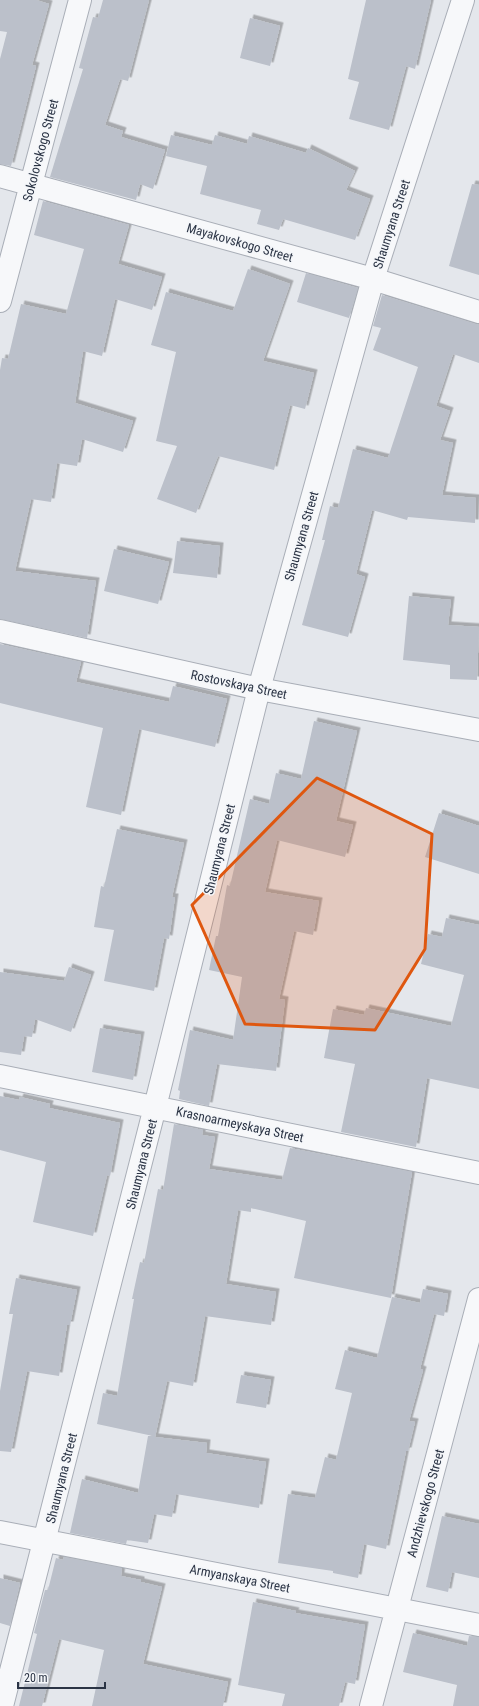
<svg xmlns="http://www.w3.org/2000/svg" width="479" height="1706" font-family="'Roboto Condensed',sans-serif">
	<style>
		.building { fill: #bbc0ca; filter: url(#shadow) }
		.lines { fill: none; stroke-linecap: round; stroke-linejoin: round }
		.minor-casing { stroke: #a9aeb7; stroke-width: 24 }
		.minor { stroke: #f7f8fa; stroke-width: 22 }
		.marked { fill: #df570f; fill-opacity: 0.2; stroke: #df570f; stroke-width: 3; stroke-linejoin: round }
		.labels { text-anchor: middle; stroke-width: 3; stroke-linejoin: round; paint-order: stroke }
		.street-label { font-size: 13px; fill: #2b3445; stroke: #f4f6f9 }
	</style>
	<defs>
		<filter id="shadow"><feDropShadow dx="3.5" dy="-3.5" stdDeviation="0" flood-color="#0004"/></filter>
	</defs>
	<rect width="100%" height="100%" fill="#e4e7ec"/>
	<path class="building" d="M 0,0 L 36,0 L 49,4 L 32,65 L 36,66 L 11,166 L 0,164 L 0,59 L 7,32 L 0,31 Z
		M 103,0 L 149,0 L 128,81 L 120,79 L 105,125 L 123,131 L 121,137 L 165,150 L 153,189 L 140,184 L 136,200 L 50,177 L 83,69 L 79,68 L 93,17 L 98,18 Z
		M 366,0 L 431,0 L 415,69 L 406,66 L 389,130 L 349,119 L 359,82 L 348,79 Z
		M 250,18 L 280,26 L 270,66 L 240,58 Z
		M 171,135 L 212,145 L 215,135 L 247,144 L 249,136 L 306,153 L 308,148 L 355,171 L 346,190 L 370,199 L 355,240 L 283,219 L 279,230 L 257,224 L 261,210 L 200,194 L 207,166 L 166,156 Z
		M 472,184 L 479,185 L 479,275 L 449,266 Z
		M 43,201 L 129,225 L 118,264 L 162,277 L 152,310 L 115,299 L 102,356 L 83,351 L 75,403 L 133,421 L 123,452 L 82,439 L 77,466 L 57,463 L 51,502 L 31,499 L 15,571 L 96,581 L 87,638 L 0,619 L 0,370 L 2,358 L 8,359 L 21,304 L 66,314 L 84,249 L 34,235 Z
		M 248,269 L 290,284 L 263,361 L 314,373 L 305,409 L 290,405 L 274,470 L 218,456 L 196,513 L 157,499 L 177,446 L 156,441 L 176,352 L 151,345 L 166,292 L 233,311 Z
		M 306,273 L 358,288 L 349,318 L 297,302 Z
		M 382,295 L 479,325 L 479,363 L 453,354 L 436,406 L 450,411 L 440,440 L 453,443 L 442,495 L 476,498 L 475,523 L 408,517 L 407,520 L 372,510 L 356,574 L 365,577 L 348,637 L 302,625 L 325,540 L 322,540 L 330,506 L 338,508 L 353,449 L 388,458 L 418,367 L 373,350 L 381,328 L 373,326 Z
		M 177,541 L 220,546 L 217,578 L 173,573 Z
		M 114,549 L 169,562 L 158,604 L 104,591 Z
		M 409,596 L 451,600 L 448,625 L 479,627 L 477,680 L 450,679 L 450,665 L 403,660 Z
		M 0,644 L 81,662 L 76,682 L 169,702 L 173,686 L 227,699 L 215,747 L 139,729 L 121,815 L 86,807 L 103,728 L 0,703 Z
		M 314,721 L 357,731 L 336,821 L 353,825 L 345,857 L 277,840 L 265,892 L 319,901 L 313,935 L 294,931 L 279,999 L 285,1000 L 276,1071 L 217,1064 L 209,1106 L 179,1099 L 180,1091 L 178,1090 L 190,1030 L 233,1040 L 242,977 L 209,970 L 216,936 L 218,936 L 227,885 L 230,886 L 250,799 L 269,804 L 276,773 L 301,779 Z
		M 439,813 L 479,826 L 479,874 L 425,857 Z
		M 117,829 L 184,843 L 172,897 L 175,897 L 169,939 L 164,938 L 154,991 L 104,981 L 114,930 L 94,927 L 101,886 L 104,887 Z
		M 446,918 L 479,925 L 479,1089 L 427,1078 L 416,1147 L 341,1132 L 355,1064 L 324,1058 L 333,1009 L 364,1015 L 366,1008 L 451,1026 L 464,975 L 421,964 L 428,934 L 442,937 Z
		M 69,967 L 91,975 L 71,1032 L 35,1019 L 32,1037 L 24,1036 L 21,1055 L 0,1052 L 0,972 L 64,981 Z
		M 100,1028 L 141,1035 L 133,1080 L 92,1072 Z
		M 0,1096 L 19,1100 L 20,1097 L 50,1104 L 49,1108 L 120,1123 L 110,1176 L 107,1175 L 93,1236 L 33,1222 L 46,1162 L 0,1150 Z
		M 174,1124 L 203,1130 L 202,1135 L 215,1137 L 209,1169 L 282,1180 L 290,1148 L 412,1172 L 391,1298 L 294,1278 L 306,1221 L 251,1208 L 251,1212 L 238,1210 L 226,1284 L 276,1292 L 271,1325 L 205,1316 L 193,1386 L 167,1381 L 155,1437 L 207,1443 L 206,1453 L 266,1462 L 259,1508 L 176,1494 L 172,1517 L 154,1514 L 148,1543 L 127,1540 L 126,1544 L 70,1533 L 82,1479 L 138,1493 L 148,1436 L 153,1436 L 97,1424 L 103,1393 L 117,1396 L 134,1299 L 132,1299 L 140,1262 L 144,1263 L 158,1189 L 163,1190 Z
		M 16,1278 L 77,1290 L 70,1325 L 67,1325 L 59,1376 L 27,1371 L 11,1452 L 0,1451 L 0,1391 L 13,1314 L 9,1314 Z
		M 423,1289 L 448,1294 L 444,1316 L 434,1314 L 420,1369 L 423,1370 L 409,1421 L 415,1422 L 408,1451 L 406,1451 L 386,1549 L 364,1544 L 358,1578 L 333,1573 L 333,1571 L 278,1563 L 288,1494 L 315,1498 L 325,1457 L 336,1460 L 352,1393 L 335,1389 L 345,1350 L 377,1358 L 392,1297 L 420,1303 Z
		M 241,1375 L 271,1380 L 266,1408 L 236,1403 Z
		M 442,1516 L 479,1524 L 479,1578 L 452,1572 L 448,1592 L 426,1587 Z
		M 64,1557 L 122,1568 L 121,1576 L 141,1580 L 141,1582 L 162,1587 L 143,1664 L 228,1682 L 223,1706 L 92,1706 L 104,1650 L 59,1639 L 42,1706 L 19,1706 L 37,1634 L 34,1633 L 45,1590 L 48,1590 L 56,1558 L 63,1560 Z
		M 0,1578 L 20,1583 L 10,1626 L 0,1623 Z
		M 253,1602 L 296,1611 L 295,1613 L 365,1625 L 355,1684 L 345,1682 L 339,1706 L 282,1706 L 285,1694 L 238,1685 Z
		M 413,1633 L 467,1646 L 469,1636 L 479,1637 L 479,1706 L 453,1706 L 457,1685 L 403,1672 Z"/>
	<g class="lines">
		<defs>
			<path id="minor" d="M 0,176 L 373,279 L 479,312
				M 0,301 L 80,0
				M 0,631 L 259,689 L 479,730
				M 0,1076 L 479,1173
				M 0,1532 L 479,1625
				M 2,1706 L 155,1107 L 259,689 L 373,279 L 463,0
				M 371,1706 L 479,1299"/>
		</defs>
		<use href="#minor" class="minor-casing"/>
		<use href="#minor" class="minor"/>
	</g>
	<path class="marked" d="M 317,778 L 432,834 L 425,949 L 375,1030 L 245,1024 L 192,905 Z"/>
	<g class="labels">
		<g class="street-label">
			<text transform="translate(40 150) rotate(-75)" y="5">Sokolovskogo Street</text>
			<text transform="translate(391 224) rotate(-72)" y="5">Shaumyana Street</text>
			<text transform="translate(240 242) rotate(16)" y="5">Mayakovskogo Street</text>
			<text transform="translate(301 536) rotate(-74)" y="5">Shaumyana Street</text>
			<text transform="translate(239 684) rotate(12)" y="5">Rostovskaya Street</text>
			<text transform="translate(219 849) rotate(-76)" y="5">Shaumyana Street</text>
			<text transform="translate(240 1124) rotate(12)" y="5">Krasnoarmeyskaya Street</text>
			<text transform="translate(141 1164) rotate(-76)" y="5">Shaumyana Street</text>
			<text transform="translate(61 1478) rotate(-76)" y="5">Shaumyana Street</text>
			<text transform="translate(425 1503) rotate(-75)" y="5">Andzhievskogo Street</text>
			<text transform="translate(240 1578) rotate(11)" y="5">Armyanskaya Street</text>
		</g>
	</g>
	<path d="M18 1682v6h87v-6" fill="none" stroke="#2b3445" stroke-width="2"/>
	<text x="24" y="1682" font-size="12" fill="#2b3445" stroke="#f4f6f9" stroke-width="3" paint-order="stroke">20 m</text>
</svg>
